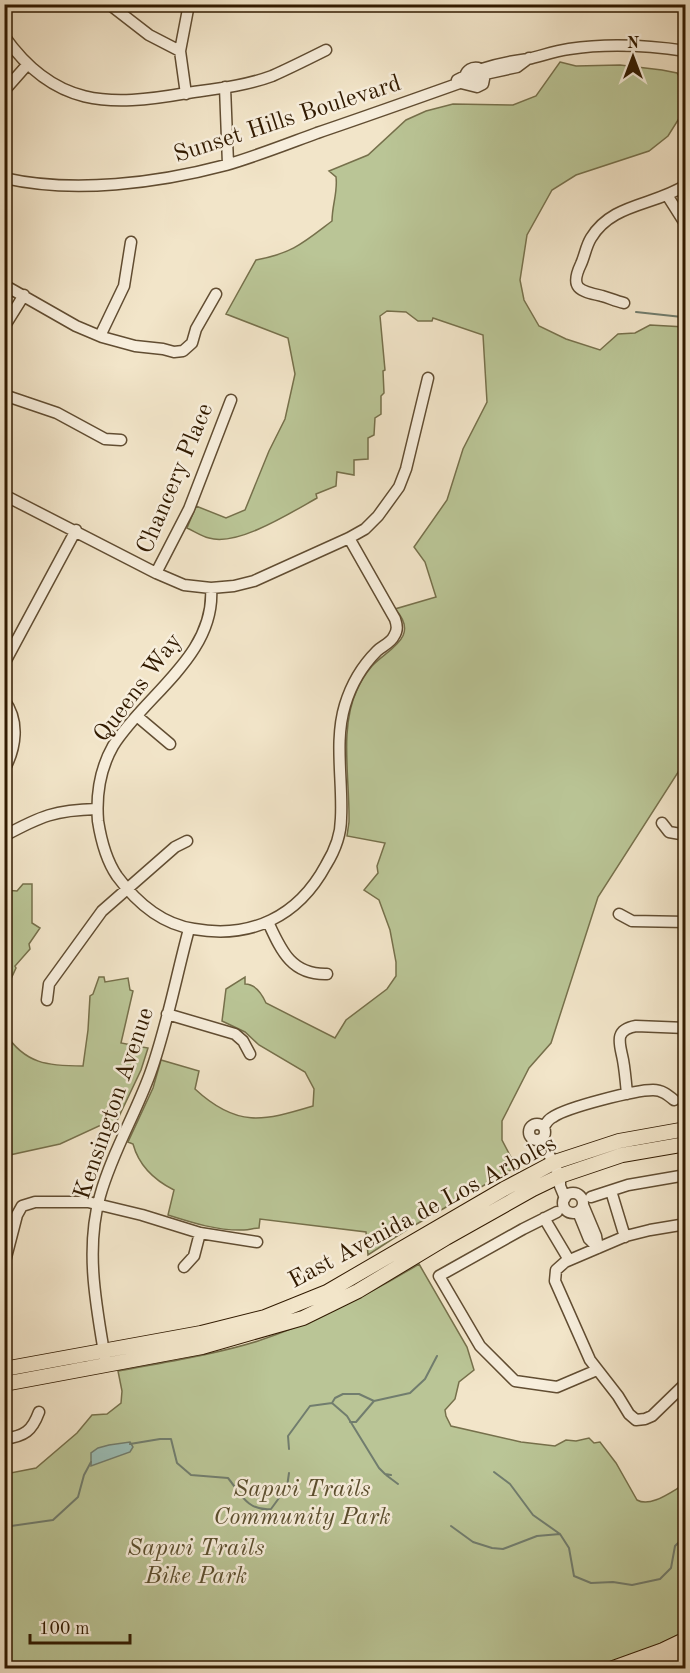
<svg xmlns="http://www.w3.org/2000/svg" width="690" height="1673" font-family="'Old Standard TT',serif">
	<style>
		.green { fill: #bac596; stroke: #76704b; stroke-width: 1.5 }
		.water { fill: #9bbfb8; stroke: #717d6e; stroke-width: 1.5 }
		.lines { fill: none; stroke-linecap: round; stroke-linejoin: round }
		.stream { stroke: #717d6e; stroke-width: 2 }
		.minor-casing { stroke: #614d32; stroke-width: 13 }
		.major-casing { stroke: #311a00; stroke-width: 16 }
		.minor { stroke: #f7eedc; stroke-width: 10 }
		.major { stroke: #f2e5c9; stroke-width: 14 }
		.labels { text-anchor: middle; stroke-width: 5; stroke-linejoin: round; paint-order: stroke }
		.street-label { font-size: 24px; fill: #311a00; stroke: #f7eedc }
		.park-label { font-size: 24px; font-style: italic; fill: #5a4d2d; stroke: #f7eedc }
	</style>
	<rect width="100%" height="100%" fill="#f2e5c9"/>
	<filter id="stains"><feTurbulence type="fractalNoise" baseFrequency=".00333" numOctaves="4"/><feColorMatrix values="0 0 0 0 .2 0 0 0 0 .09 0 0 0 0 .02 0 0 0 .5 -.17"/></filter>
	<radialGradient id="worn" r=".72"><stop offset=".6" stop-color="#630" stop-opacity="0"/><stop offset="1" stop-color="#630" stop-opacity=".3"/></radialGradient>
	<path class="green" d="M 560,62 L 576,66 L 620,65 L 662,70 L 677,73 L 685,85 L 685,109 L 668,136 L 649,151 L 576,175 L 552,190 L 527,235 L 520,280 L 524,300 L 539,326 L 566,339 L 600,350 L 618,334 L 635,333 L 650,325 L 685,327 L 686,485 C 682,498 681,514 686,526 L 686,754 L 684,763 L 598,897 L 551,1043 L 529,1068 L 502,1121 L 502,1140 L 516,1167 L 408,1229 L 368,1255 L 366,1232 L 260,1219 L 259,1228 C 253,1228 250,1230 244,1230 C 218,1231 193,1223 168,1215 L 174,1190 C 154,1180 139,1166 133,1144 L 128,1142 L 153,1088 L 161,1060 L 199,1071 L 195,1089 C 237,1128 263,1121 313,1106 L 314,1089 L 305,1072 L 259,1045 L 245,1032 L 222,1021 L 226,989 L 245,977 L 245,984 C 256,984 262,994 266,1003 L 335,1038 L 346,1020 L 387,989 L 396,976 L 396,962 L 390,930 L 379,900 L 364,890 L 378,873 L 377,866 L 385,843 L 347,836 L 349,822 C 350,780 339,728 357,690 C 361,681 366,673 372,666 C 388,649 421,637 395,609 L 436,597 L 425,562 L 414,547 L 447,500 L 463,449 L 487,402 L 483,335 L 433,318 L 432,321 L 418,321 L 406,312 L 387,311 L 380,316 L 385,370 L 383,371 L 384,393 L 381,396 L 381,414 L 375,418 L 374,435 L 368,438 L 368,459 L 354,460 L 354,475 L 337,472 L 336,486 L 316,494 L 317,498 C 292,512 237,547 209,538 C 201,536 194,531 187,528 L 196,506 L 226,518 L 245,510 L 269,451 L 285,419 L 295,374 L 288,338 L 226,314 L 256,260 C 293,253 303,243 332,221 C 332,205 338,192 336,177 L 329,171 L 368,155 L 406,120 L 426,111 L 453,104 L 513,105 L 536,96 Z
		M 23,884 L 32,884 L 32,923 L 40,928 L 29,944 L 30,949 L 15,966 L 16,968 L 5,992 L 5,890 L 17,891 Z
		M 99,977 L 104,977 L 105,982 L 128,978 L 130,990 L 133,991 L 121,1043 L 148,1048 L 141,1070 L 113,1129 L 101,1125 L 60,1144 L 5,1156 L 5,1033 C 25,1064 48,1066 83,1066 L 88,1030 L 90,996 L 93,994 Z
		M 419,1264 L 467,1347 L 474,1370 L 459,1382 L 455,1399 L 445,1410 L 446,1416 L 451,1426 L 521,1442 L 555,1446 L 566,1440 L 576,1441 L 589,1438 L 594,1443 L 600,1442 L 616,1463 L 637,1500 C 651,1508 672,1491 685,1484 L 685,1632 L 647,1650 L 597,1668 L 5,1668 L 5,1474 L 36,1468 L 77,1433 L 92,1415 L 107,1414 L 121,1403 L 122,1391 L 118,1371 C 165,1362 213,1355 258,1341 C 315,1322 368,1295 419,1264 Z"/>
	<path class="water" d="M 130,1442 L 133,1447 L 130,1452 L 91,1466 L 91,1453 L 98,1448 L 109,1445 Z"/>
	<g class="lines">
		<path class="stream" d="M 636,312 L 682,317
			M 332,1403 L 335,1398 L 343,1394 L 359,1394 L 374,1401 L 410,1393 L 425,1379 L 437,1356
			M 350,1422 L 356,1422 L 374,1401
			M 130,1444 L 160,1439 L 171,1439 L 177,1463 L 191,1475 L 228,1478 C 241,1494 247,1511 271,1509 L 287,1487 L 289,1473
			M 289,1449 L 288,1436 L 310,1406 L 332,1403 L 347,1416 L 379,1468 L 385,1474 L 391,1475
			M 494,1472 L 510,1484 L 533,1515 L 560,1534 L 569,1548 L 574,1576 L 591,1583 L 613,1582 L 632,1585 L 660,1579 L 671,1568 L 675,1546 L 686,1535
			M 386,1475 L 398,1484
			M 451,1526 L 473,1542 L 492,1548 L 503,1549 L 537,1536 L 560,1534
			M 4,1533 L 11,1526 L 53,1520 L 78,1497 L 84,1475 L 91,1462"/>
		<defs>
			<path id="minor" d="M 109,4 L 149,35 L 180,51
				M 4,36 C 54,107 108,107 187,93 C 215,89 245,86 272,76 C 290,68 308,59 326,50
				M 482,69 C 497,64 512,61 528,59 C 541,56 555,51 569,49 C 608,43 646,45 686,51
				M 457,80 L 465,76 C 467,70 472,67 478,68 L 485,74 L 483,84 L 477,87 L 461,83
				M 225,87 L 228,164
				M 4,91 L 27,65
				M 186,94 L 180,51 L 189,4
				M 4,178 C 74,194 158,183 226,165 C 257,156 287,144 317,133 C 373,114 429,94 485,74 L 517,67 L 529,58
				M 667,195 L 686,225
				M 4,285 L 76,326 L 102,337 L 135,346 L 163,349 L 174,352 L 183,351 L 192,343 L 196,329 L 216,294
				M 624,303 C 616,301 609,298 602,296 C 580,291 569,289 581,264 C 585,255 586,246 591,238 C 612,203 654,206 686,185
				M 4,327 L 24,295
				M 100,336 L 124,286 L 131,242
				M 4,395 L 57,413 L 105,439 L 121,440
				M 4,495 L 156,573 L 184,585 L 211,588 L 234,586 L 254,581 L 349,538 L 365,529 L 378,516 L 399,487 L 406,469 L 428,378
				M 156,573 L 189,509 L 231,400
				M 211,588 C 216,655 145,695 113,746 C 100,769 96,795 98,821 C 101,840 106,860 117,876 C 136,902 161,924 194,929 C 251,939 298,917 326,865 C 334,852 341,834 341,818 C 343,781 334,741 345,705 C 351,685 362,666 377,651 C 382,646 391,643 394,636 C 398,630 397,625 395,619 L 349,538
				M 4,664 L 76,530
				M 4,700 C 20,721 16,748 4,770
				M 138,717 L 170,744
				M 662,823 L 669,832 L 686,835
				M 4,836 C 41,816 55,810 97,809
				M 619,914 L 632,921 L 686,922
				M 268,922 C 281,950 291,975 327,974
				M 47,1000 L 49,984 L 102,911 L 175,847 L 187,841
				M 167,1014 L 235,1034 L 243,1041 L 250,1054
				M 627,1094 C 626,1083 625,1071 623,1060 C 620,1044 613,1030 636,1026 L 686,1028
				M529 1132a8 8 0 1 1 16 0a8 8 0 1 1-16 0Z
				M 544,1127 C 546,1123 549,1119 553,1117 C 568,1107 635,1090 653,1090 C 662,1090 668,1095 674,1100
				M 541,1139 L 560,1176 L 560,1186 L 565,1198
				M 611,1191 L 625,1237
				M563 1203a10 10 0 1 1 20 0a10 10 0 1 1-20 0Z
				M 591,1197 L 628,1185 L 686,1175
				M 583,1205 L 596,1236 L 598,1248
				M 557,1212 L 523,1229 L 439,1276 L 480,1346 L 515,1381 L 557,1387 L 597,1370
				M 578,1212 L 589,1239 L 598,1248
				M 544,1218 L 569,1260
				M 686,1224 L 650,1230 L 626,1236 L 565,1262 L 556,1270 L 555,1281 L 590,1360 L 618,1396 L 629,1414 L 636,1420 L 645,1419 L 652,1416 L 686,1383
				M 4,1265 L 17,1215 L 22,1206 L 35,1202 L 88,1202 L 142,1215 L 200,1233 L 257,1242
				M 184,1267 L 194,1256 L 200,1233
				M 105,1358 C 96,1305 85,1249 100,1196 C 112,1153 135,1115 150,1074 C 167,1027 176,977 189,929
				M 4,1439 C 25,1436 32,1431 39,1412"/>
			<path id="major" d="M 4,1369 L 201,1333 L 265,1317 L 327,1292 L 504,1189 L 555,1162 L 619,1141 L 686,1129
				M 4,1384 L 202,1347 L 303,1318 L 358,1291 L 446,1238 L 533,1189 L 560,1176 L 622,1155 L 686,1144
				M 613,1668 L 663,1650 L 686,1639
				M 650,1668 L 686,1652"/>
		</defs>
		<use href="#minor" class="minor-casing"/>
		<use href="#major" class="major-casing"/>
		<use href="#minor" class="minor"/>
		<use href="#major" class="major"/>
	</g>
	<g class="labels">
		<g class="street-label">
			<text transform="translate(287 118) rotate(-18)" y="8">Sunset Hills Boulevard</text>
			<text transform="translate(174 478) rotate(-67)" y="8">Chancery Place</text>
			<text transform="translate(137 687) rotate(-53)" y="8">Queens Way</text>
			<text transform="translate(113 1103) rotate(-71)" y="8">Kensington Avenue</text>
			<text transform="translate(422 1211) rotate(-28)" y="8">East Avenida de Los Arboles</text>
		</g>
		<g class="park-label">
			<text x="302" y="1496">Sapwi Trails<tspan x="302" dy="28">Community Park</tspan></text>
			<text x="196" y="1555">Sapwi Trails<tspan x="196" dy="28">Bike Park</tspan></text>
		</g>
	</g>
	<rect width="690" height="1673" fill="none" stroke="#f2e5c9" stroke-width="24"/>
	<rect x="6" y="6" width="678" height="1661" fill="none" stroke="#311a00" stroke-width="3"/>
	<rect x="12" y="12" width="666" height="1649" fill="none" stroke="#311a00" stroke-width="1.5"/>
	<g transform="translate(633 57)" stroke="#f7eedc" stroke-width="4.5" paint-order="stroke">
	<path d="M0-4.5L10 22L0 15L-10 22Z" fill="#311a00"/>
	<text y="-9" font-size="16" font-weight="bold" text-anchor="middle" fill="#311a00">N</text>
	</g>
	<path d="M30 1634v9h100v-9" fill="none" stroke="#311a00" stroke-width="3"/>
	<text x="39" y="1634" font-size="18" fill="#311a00" stroke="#f7eedc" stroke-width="4.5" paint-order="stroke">100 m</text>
	<rect width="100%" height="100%" filter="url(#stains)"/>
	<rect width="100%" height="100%" fill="url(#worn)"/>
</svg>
